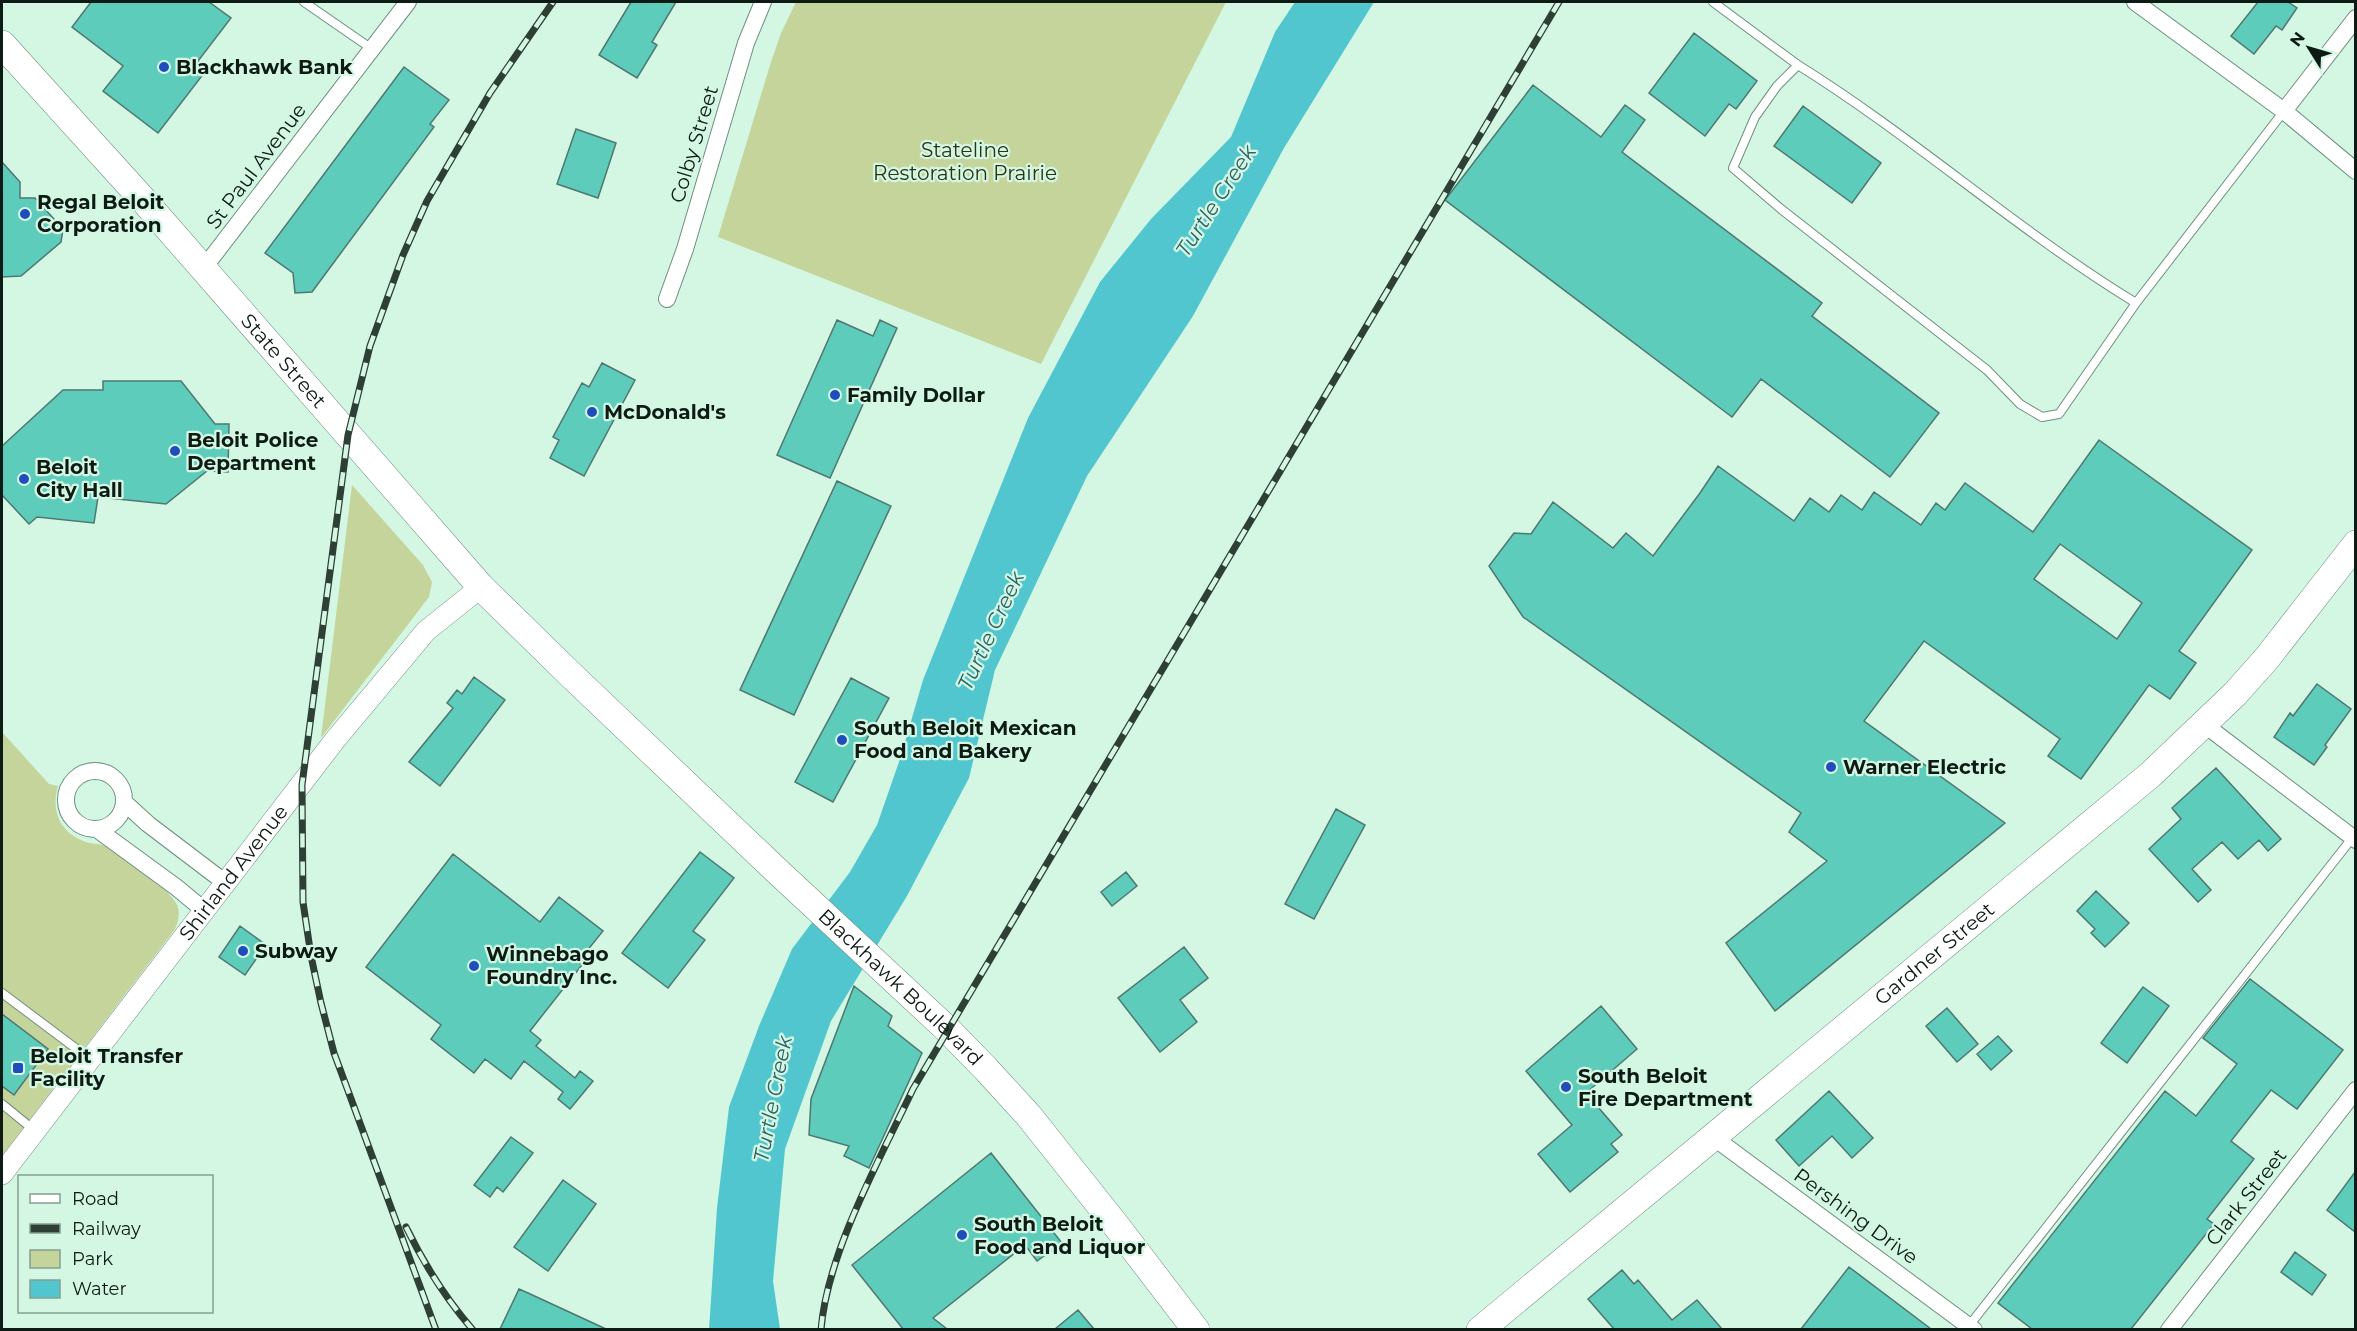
<svg xmlns="http://www.w3.org/2000/svg" width="2357" height="1331" font-family="Montserrat,sans-serif">
	<style>
		.green { fill: #c4d49b }
		.water { fill: #52c6cf }
		.building { fill: #5dccbb; stroke: #4f7770; stroke-width: 1.5; fill-rule: evenodd }
		.lines { fill: none; stroke-linecap: round; stroke-linejoin: round }
		.service-casing { stroke: #6e907e; stroke-width: 10 }
		.minor-casing { stroke: #6e907e; stroke-width: 18 }
		.tertiary-casing { stroke: #6e907e; stroke-width: 22 }
		.primary-casing { stroke: #6e907e; stroke-width: 28 }
		.service { stroke: #fff; stroke-width: 8 }
		.minor { stroke: #fff; stroke-width: 16 }
		.tertiary { stroke: #fff; stroke-width: 21 }
		.primary { stroke: #fff; stroke-width: 27 }
		.rail-casing { stroke: #2e3f36; stroke-width: 7 }
		.rail { stroke: #d3f7e3; stroke-width: 4.5; stroke-dasharray: 14; stroke-linecap: butt }
		.poi-dot { fill: #1f4ebc; stroke: #d3f7e3; stroke-width: 2 }
		.labels { text-anchor: middle; stroke-width: 4.5; stroke-linejoin: round; paint-order: stroke }
		.poi-label { font-size: 20px; font-weight: bold; fill: #0e1b14; stroke: #d3f7e3; text-anchor: start }
		.street-label { font-size: 20px; fill: #0e1b14; stroke: #d3f7e3 }
		.park-label { font-size: 20px; fill: #2b3312; stroke: #d3f7e3 }
		.water-label { font-size: 21px; font-style: italic; fill: #2f6165; stroke: #d3f7e3 }
	</style>
	<rect width="100%" height="100%" fill="#d3f7e3"/>
	<path class="green" d="M 796,2 L 1226,2 L 1041,364 L 718,237 L 771,62 L 781,33 Z
		M 352,485 L 423,565 L 432,582 L 429,597 L 321,738 Z
		M 2,732 L 49,784 L 58,786 C 50,813 62,836 90,843 C 96,844 102,844 108,847 C 123,854 174,892 178,907 C 180,915 178,922 175,929 L 2,1156 Z"/>
	<path class="water" d="M 1295,2 L 1374,2 L 1284,148 L 1193,316 L 1087,476 L 995,670 L 969,778 L 907,896 L 831,1021 L 785,1149 L 773,1281 L 780,1329 L 709,1330 L 717,1208 L 729,1107 L 759,1026 L 792,949 L 850,872 L 877,825 L 900,759 L 923,680 L 1028,418 L 1100,282 L 1151,219 L 1231,137 L 1275,32 Z"/>
	<path class="building" d="M 91,2 L 209,2 L 231,18 L 198,61 L 208,68 L 158,133 L 103,91 L 123,66 L 72,27 Z
		M 631,2 L 676,2 L 652,42 L 657,45 L 637,78 L 599,55 Z
		M 2258,2 L 2288,2 L 2297,8 L 2282,30 L 2276,26 L 2254,54 L 2231,36 Z
		M 1694,33 L 1757,81 L 1736,109 L 1729,104 L 1705,136 L 1649,93 Z
		M 404,67 L 449,100 L 430,124 L 434,127 L 312,292 L 295,293 L 293,273 L 265,253 Z
		M 1533,85 L 1601,137 L 1625,105 L 1645,120 L 1622,152 L 1822,303 L 1812,316 L 1939,413 L 1890,477 L 1761,379 L 1732,417 L 1445,200 Z
		M 1803,106 L 1881,163 L 1852,203 L 1774,146 Z
		M 576,129 L 616,143 L 598,198 L 557,184 Z
		M 2,162 L 20,182 L 20,198 L 35,198 L 63,229 L 61,242 L 21,276 L 2,277 Z
		M 837,320 L 873,336 L 880,320 L 897,328 L 830,478 L 777,455 Z
		M 602,363 L 635,380 L 584,476 L 550,458 L 559,440 L 553,437 L 582,383 L 589,387 Z
		M 103,381 L 181,381 L 215,424 L 229,424 L 228,472 L 207,471 L 166,504 L 98,497 L 94,523 L 37,517 L 29,524 L 2,495 L 2,446 L 63,390 L 103,390 Z
		M 2099,440 L 2252,550 L 2179,651 L 2196,663 L 2170,699 L 2149,685 L 2081,779 L 2048,756 L 2060,739 L 1924,641 L 1864,721 L 2005,823 L 1775,1011 L 1726,943 L 1827,861 L 1789,832 L 1801,813 L 1523,617 L 1489,566 L 1514,533 L 1531,534 L 1553,502 L 1613,548 L 1626,533 L 1653,556 L 1700,493 L 1718,466 L 1794,521 L 1810,498 L 1829,512 L 1841,495 L 1862,510 L 1874,492 L 1921,525 L 1936,503 L 1945,510 L 1965,483 L 2033,532 ZM 2060,544 L 2142,603 L 2117,639 L 2034,579 Z
		M 837,481 L 891,506 L 794,715 L 740,690 Z
		M 474,677 L 505,700 L 440,786 L 409,762 L 453,708 L 447,703 L 457,690 L 462,694 Z
		M 851,678 L 889,698 L 833,802 L 795,782 Z
		M 2317,684 L 2351,709 L 2325,745 L 2327,747 L 2314,765 L 2274,737 L 2290,713 L 2293,716 Z
		M 2216,768 L 2281,839 L 2268,851 L 2259,840 L 2238,859 L 2222,842 L 2192,869 L 2211,890 L 2198,902 L 2149,849 L 2181,819 L 2172,808 Z
		M 1336,809 L 1365,825 L 1314,919 L 1285,904 Z
		M 700,852 L 734,878 L 693,931 L 705,940 L 668,988 L 622,953 Z
		M 453,854 L 540,922 L 559,897 L 603,931 L 578,962 L 582,965 L 530,1031 L 541,1040 L 536,1046 L 575,1078 L 580,1071 L 593,1081 L 570,1109 L 558,1099 L 563,1092 L 524,1061 L 511,1079 L 485,1059 L 474,1073 L 431,1039 L 441,1025 L 366,967 Z
		M 1126,872 L 1137,886 L 1112,906 L 1101,892 Z
		M 2096,891 L 2129,923 L 2105,947 L 2091,933 L 2095,929 L 2077,911 Z
		M 240,926 L 266,945 L 245,975 L 219,957 Z
		M 1184,947 L 1208,978 L 1180,1000 L 1197,1022 L 1160,1052 L 1118,998 Z
		M 2250,979 L 2343,1050 L 2297,1109 L 2271,1090 L 2231,1141 L 2254,1159 L 2207,1219 L 2214,1224 L 2131,1329 L 2032,1329 L 1998,1303 L 2165,1091 L 2196,1116 L 2237,1064 L 2203,1038 Z
		M 854,986 L 892,1016 L 888,1026 L 922,1053 L 869,1168 L 844,1156 L 849,1146 L 809,1135 L 811,1099 Z
		M 2143,987 L 2169,1006 L 2127,1063 L 2101,1043 Z
		M 1601,1006 L 1637,1049 L 1586,1093 L 1622,1135 L 1611,1144 L 1618,1152 L 1570,1192 L 1538,1154 L 1572,1125 L 1526,1071 Z
		M 1947,1008 L 1978,1044 L 1957,1062 L 1926,1026 Z
		M 2,1014 L 48,1049 L 14,1095 L 2,1086 Z
		M 1998,1036 L 2012,1051 L 1991,1070 L 1977,1054 Z
		M 1829,1091 L 1873,1138 L 1852,1158 L 1832,1136 L 1799,1166 L 1776,1140 Z
		M 511,1137 L 533,1153 L 503,1192 L 497,1187 L 490,1197 L 474,1185 Z
		M 991,1153 L 1062,1243 L 1037,1261 L 1025,1245 L 933,1318 L 947,1329 L 903,1329 L 852,1265 Z
		M 2355,1172 L 2355,1232 L 2327,1210 Z
		M 563,1180 L 596,1204 L 548,1271 L 514,1247 Z
		M 2295,1252 L 2326,1275 L 2312,1295 L 2281,1272 Z
		M 1849,1267 L 1931,1329 L 1801,1329 Z
		M 1622,1270 L 1634,1284 L 1638,1280 L 1672,1320 L 1697,1300 L 1722,1329 L 1614,1329 L 1588,1299 Z
		M 519,1289 L 528,1293 L 606,1329 L 500,1329 Z
		M 1078,1310 L 1094,1329 L 1055,1329 Z"/>
	<g class="lines">
		<defs>
			<path id="service" d="M 304,2 L 372,49
				M 1713,2 L 1798,65
				M 2136,303 C 2018,231 1915,138 1798,65 L 1777,86 L 1755,117 L 1733,168 L 1781,209 L 1987,370 L 2020,404 L 2042,417 L 2059,414 L 2136,303 L 2284,111
				M 2,993 L 90,1059
				M 2,1104 L 34,1130
				M 1968,1327 L 2353,837"/>
			<path id="minor" d="M 2135,2 L 2284,111 L 2356,171
				M 2284,111 L 2356,18
				M 203,269 L 408,2
				M 667,299 L 685,249 L 746,43 L 763,2
				M 2205,725 L 2356,840
				M66 800a29 29 0 1 1 58 0a29 29 0 1 1-58 0Z
				M 125,803 L 148,824 L 227,884
				M 98,830 L 176,887 L 205,911
				M 1713,1137 L 1974,1330
				M 2169,1330 L 2356,1090"/>
			<g id="tertiary">
				<path id="s1" d="M 2,1174 L 335,740 L 426,631 L 481,587"/>
			</g>
			<g id="primary">
				<path id="s2" d="M 2,44 L 146,203 L 481,587 L 571,675 L 776,870 L 947,1029 L 986,1069 L 1029,1116 L 1118,1228 L 1196,1330"/>
				<path id="s3" d="M 1480,1330 L 2150,775 L 2235,694 L 2267,658 L 2356,544"/>
			</g>
		</defs>
		<use href="#service" class="service-casing"/>
		<use href="#minor" class="minor-casing"/>
		<use href="#tertiary" class="tertiary-casing"/>
		<use href="#primary" class="primary-casing"/>
		<use href="#service" class="service"/>
		<use href="#minor" class="minor"/>
		<use href="#tertiary" class="tertiary"/>
		<use href="#primary" class="primary"/>
		<defs>
			<path id="rail" d="M 406,1227 C 424,1264 446,1299 473,1330
				M 436,1330 L 350,1096 L 334,1053 L 321,1003 L 311,956 L 303,902 L 302,785 L 348,435 L 370,346 L 403,255 L 427,201 L 490,93 L 553,2
				M 821,1330 C 827,1253 880,1159 913,1089 L 1559,2"/>
		</defs>
		<use href="#rail" class="rail-casing"/>
		<use href="#rail" class="rail"/>
	</g>
	<g class="poi-dot">
		<circle cx="164" cy="67" r="6"/>
		<circle cx="25" cy="214" r="6"/>
		<circle cx="835" cy="395" r="6"/>
		<circle cx="592" cy="412" r="6"/>
		<circle cx="175" cy="451" r="6"/>
		<circle cx="24" cy="479" r="6"/>
		<circle cx="842" cy="740" r="6"/>
		<circle cx="1831" cy="767" r="6"/>
		<circle cx="243" cy="951" r="6"/>
		<circle cx="474" cy="966" r="6"/>
		<rect x="12" y="1062" width="12" height="12" rx="3"/>
		<circle cx="1566" cy="1087" r="6"/>
		<circle cx="962" cy="1235" r="6"/>
	</g>
	<g class="labels">
		<g class="poi-label">
			<text x="176" y="74">Blackhawk Bank</text>
			<text x="37" y="209">Regal Beloit<tspan x="37" dy="23">Corporation</tspan></text>
			<text x="847" y="402">Family Dollar</text>
			<text x="604" y="419">McDonald's</text>
			<text x="187" y="447">Beloit Police<tspan x="187" dy="23">Department</tspan></text>
			<text x="36" y="474">Beloit<tspan x="36" dy="23">City Hall</tspan></text>
			<text x="854" y="735">South Beloit Mexican<tspan x="854" dy="23">Food and Bakery</tspan></text>
			<text x="1843" y="774">Warner Electric</text>
			<text x="255" y="958">Subway</text>
			<text x="486" y="961">Winnebago<tspan x="486" dy="23">Foundry Inc.</tspan></text>
			<text x="30" y="1063">Beloit Transfer<tspan x="30" dy="23">Facility</tspan></text>
			<text x="1578" y="1083">South Beloit<tspan x="1578" dy="23">Fire Department</tspan></text>
			<text x="974" y="1231">South Beloit<tspan x="974" dy="23">Food and Liquor</tspan></text>
		</g>
		<g class="street-label">
			<text transform="translate(694 144) rotate(-73)" y="7">Colby Street</text>
			<text transform="translate(256 166) rotate(-53)" y="7">St Paul Avenue</text>
			<text dy="7" stroke="none"><textPath href="#s2" startOffset="424">State Street</textPath></text>
			<text dy="7" stroke="none"><textPath href="#s1" startOffset="380">Shirland Avenue</textPath></text>
			<text dy="7" stroke="none"><textPath href="#s3" startOffset="590">Gardner Street</textPath></text>
			<text dy="7" stroke="none"><textPath href="#s2" startOffset="1304">Blackhawk Boulevard</textPath></text>
			<text transform="translate(2246 1197) rotate(-52)" y="7">Clark Street</text>
			<text transform="translate(1856 1216) rotate(36)" y="7">Pershing Drive</text>
		</g>
		<g class="park-label">
			<text x="965" y="157">Stateline<tspan x="965" dy="23">Restoration Prairie</tspan></text>
		</g>
		<g class="water-label">
			<text transform="translate(1216 201) rotate(-57)" y="7">Turtle Creek</text>
			<text transform="translate(991 631) rotate(-65)" y="7">Turtle Creek</text>
			<text transform="translate(773 1099) rotate(-79)" y="7">Turtle Creek</text>
		</g>
	</g>
	<rect width="2357" height="1331" fill="none" stroke="#0e1b14" stroke-width="6"/>
	<rect x="18" y="1175" width="195" height="138" fill="#d3f7e3" stroke="#849f90" stroke-width="1.5"/>
	<rect x="30" y="1194" width="30" height="9" fill="#ffffff" stroke="#849f90" stroke-width="1.5"/>
	<text x="72" y="1205" font-size="18" fill="#0e1b14">Road</text>
	<rect x="30" y="1224" width="30" height="9" fill="#2e3f36" stroke="#849f90" stroke-width="1.5"/>
	<text x="72" y="1235" font-size="18" fill="#0e1b14">Railway</text>
	<rect x="30" y="1250" width="30" height="18" fill="#c4d49b" stroke="#849f90" stroke-width="1.5"/>
	<text x="72" y="1265" font-size="18" fill="#0e1b14">Park</text>
	<rect x="30" y="1280" width="30" height="18" fill="#52c6cf" stroke="#849f90" stroke-width="1.5"/>
	<text x="72" y="1295" font-size="18" fill="#0e1b14">Water</text>
	<g transform="translate(2309 48) rotate(307)" stroke="#d3f7e3" stroke-width="4.5" paint-order="stroke">
	<path d="M0-4.5L10 22L0 15L-10 22Z" fill="#0e1b14"/>
	<text y="-9" font-size="16" font-weight="bold" text-anchor="middle" fill="#0e1b14">N</text>
	</g>
</svg>
